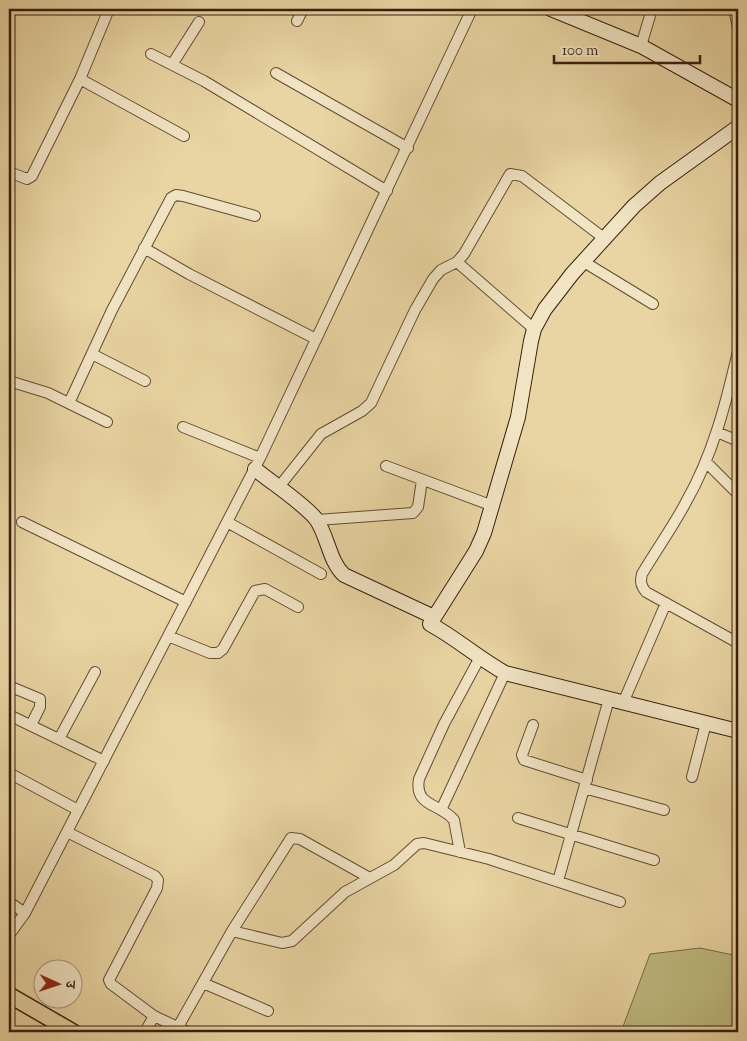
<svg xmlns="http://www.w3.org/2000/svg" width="747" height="1041" font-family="'Sorts Mill Goudy','Noto Serif Devanagari',serif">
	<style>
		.green { fill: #bebb80; stroke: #7a6c48 }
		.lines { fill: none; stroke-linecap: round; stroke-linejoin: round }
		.street-casing { stroke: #634c34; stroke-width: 12 }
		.secondary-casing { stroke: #361e0f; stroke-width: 16 }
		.primary-casing { stroke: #361e0f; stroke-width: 18 }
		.street { stroke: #f1e4c3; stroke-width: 10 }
		.secondary { stroke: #f1e4c3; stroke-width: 14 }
		.primary { stroke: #e9d5a3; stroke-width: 15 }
	</style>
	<rect width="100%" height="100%" fill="#e9d5a3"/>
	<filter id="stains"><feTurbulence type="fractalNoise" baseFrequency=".004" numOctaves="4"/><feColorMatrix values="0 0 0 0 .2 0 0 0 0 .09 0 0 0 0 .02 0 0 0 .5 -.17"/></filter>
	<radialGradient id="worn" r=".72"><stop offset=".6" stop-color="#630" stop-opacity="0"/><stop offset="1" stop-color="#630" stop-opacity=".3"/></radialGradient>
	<path class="green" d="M 700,948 L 738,956 L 738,1032 L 621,1032 L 650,954 Z"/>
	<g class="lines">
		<defs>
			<path id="street" d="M 734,9 L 738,28
				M 297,21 L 303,9
				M 641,46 L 652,9
				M 151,54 L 204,81 L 387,191
				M 173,63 L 199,22
				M 276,73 L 408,148
				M 80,79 L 184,136
				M 9,172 L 27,179 L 32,176 L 80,79 L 109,9
				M 144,248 L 189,274 L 316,339
				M 457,262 L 534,329
				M 584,262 L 653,304
				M 738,351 C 726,403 713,455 686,502 C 673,527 656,550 642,574 C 640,582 641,586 646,592 L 738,643
				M 92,354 L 145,381
				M 9,381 L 48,393 L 107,422
				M 69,403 L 112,310 L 171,198 L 176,195 L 183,196 L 255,216
				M 183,427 L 260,458
				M 717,432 L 738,441
				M 706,462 L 738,494
				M 386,466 L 493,506
				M 278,488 L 321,434 L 362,411 L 371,403 L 415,310 L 433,279 L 441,270 L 457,262 L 464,254 L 510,174 L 522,176 L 605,239
				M 317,520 L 413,513 L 418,507 L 422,480
				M 22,522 L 186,602
				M 227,522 L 321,574
				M 168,636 L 210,653 L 218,653 L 223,649 L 255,591 L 265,589 L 298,607
				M 9,686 L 40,699 L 40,707 L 31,725
				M 623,703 L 666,603
				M 9,715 L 104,761
				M 533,725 L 522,755 L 524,760 L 587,780
				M 59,739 L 95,672
				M 9,773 L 78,810
				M 692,777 L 706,723
				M 584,788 L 664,810
				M 441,810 L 505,673
				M 518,818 L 654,860
				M 67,832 L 155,876 L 158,880 L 157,888 L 109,980 L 111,984 L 154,1016 L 188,1032
				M 460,852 L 454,820 C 440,803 414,807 419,779 L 444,724 L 479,659
				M 558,881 L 609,699
				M 9,902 L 25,913
				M 232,931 L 282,943 L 292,941 L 345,892 L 394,865 L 417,844 L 424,843 L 489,859 L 620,902
				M 9,935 L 25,913 L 260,458 L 472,9
				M 203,983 L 268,1011
				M 178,1027 L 232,931 L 291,838 L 300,839 L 368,877
				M 145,1032 L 154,1016"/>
			<path id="secondary" d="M 551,9 L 641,46 L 738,100
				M 738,127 L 660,183 L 634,206 L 572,274 L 545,309 L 534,329 L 531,341 L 518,417 L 484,533 L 476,551 L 430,624 C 456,638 478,658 505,673 L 738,731
				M 255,469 C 272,483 303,503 316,519 C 328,536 329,561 344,575 L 434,617"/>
			<path id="primary" d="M 9,995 L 73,1032"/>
		</defs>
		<use href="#street" class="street-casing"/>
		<use href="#secondary" class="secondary-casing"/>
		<use href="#primary" class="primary-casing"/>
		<use href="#street" class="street"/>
		<use href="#secondary" class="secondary"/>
		<use href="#primary" class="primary"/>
	</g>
	<rect width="747" height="1041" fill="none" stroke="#e9d5a3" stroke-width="30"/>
	<rect x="10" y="10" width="727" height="1021" fill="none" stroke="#361e0f" stroke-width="2.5"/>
	<rect x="15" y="15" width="717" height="1011" fill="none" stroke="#361e0f"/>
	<g transform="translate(58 984) rotate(93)"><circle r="24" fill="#f1e4c3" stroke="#a6957b"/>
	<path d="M0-4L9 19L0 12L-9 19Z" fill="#8f2418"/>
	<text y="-8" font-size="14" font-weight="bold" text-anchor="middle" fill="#361e0f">उ</text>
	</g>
	<path d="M554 55v8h146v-8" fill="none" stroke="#361e0f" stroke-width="2.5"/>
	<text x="562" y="55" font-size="15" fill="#361e0f" stroke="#f1e4c3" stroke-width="4" paint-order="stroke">100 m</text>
	<rect width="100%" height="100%" filter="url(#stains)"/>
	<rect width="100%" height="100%" fill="url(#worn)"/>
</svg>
